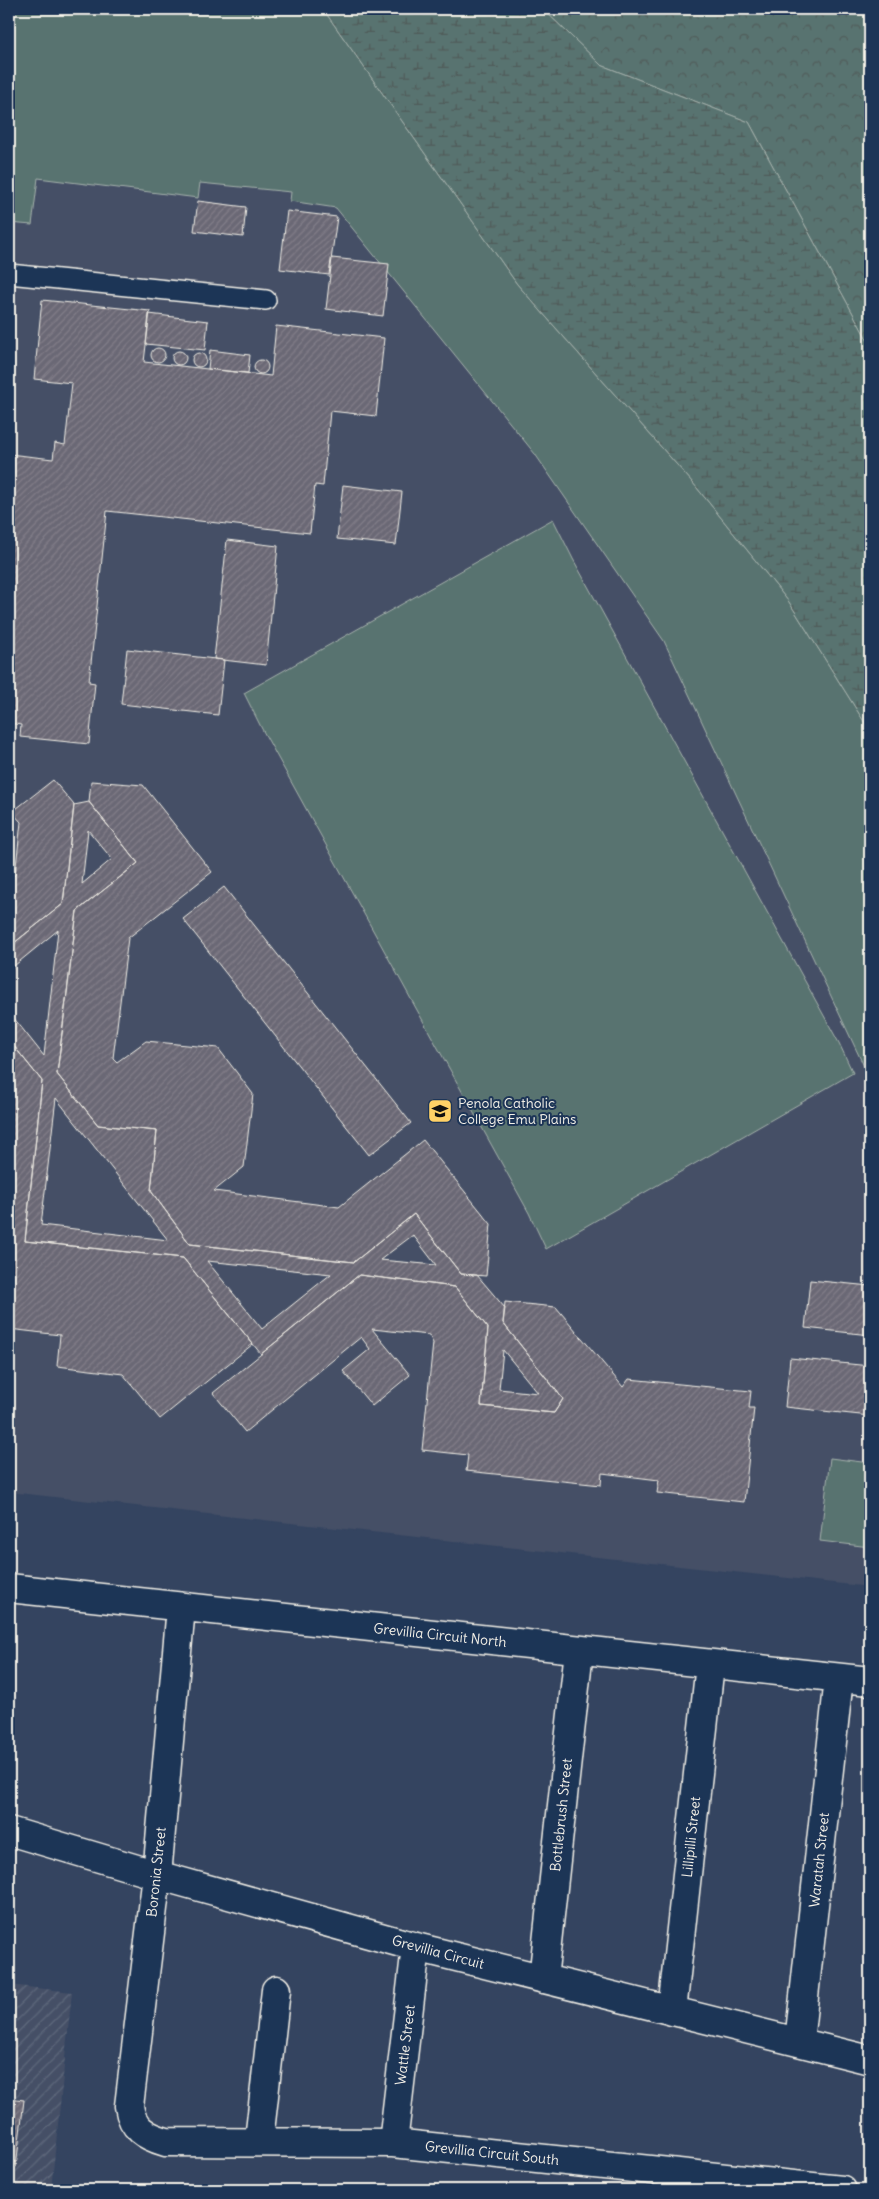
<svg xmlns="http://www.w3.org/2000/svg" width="879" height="2199" font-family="Delius,sans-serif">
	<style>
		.built { fill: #444f66 }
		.industrial { fill: url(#industrial-furrows) }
		.green { fill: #587370; stroke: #a6b2ac }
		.forest { fill: url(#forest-crowns); stroke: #a6b2ac }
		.wetland { fill: url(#wetland-marsh); stroke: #a6b2ac }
		.building { fill: url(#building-hatch); stroke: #f4f1e8; fill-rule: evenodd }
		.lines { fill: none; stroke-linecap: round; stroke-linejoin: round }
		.service-casing { stroke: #f4f1e8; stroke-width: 22 }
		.minor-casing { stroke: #f4f1e8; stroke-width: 31 }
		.service { stroke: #1d3557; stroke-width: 19 }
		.minor { stroke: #1d3557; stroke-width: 28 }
		.labels { text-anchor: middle; stroke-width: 4; stroke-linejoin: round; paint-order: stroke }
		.poi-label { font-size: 14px; fill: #f4f1e8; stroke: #1d3557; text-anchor: start }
		.street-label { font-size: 14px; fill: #f4f1e8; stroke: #1d3557 }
	</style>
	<defs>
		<pattern id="industrial-furrows" width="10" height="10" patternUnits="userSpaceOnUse" patternTransform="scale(1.25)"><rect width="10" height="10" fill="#444f66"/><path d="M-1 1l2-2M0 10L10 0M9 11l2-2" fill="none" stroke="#60697c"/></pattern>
		<pattern id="forest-crowns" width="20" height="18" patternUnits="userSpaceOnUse" patternTransform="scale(1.25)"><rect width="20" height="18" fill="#587370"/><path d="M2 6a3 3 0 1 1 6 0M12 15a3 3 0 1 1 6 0" fill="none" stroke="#505b59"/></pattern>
		<pattern id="wetland-marsh" width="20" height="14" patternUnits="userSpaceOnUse" patternTransform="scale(1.25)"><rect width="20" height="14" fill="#587370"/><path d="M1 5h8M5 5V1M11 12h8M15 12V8" fill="none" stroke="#505b59"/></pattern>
		<pattern id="building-hatch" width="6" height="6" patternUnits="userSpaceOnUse" patternTransform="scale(1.25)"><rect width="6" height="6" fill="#6b6875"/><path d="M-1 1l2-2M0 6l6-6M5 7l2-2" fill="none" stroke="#817e89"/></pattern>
	</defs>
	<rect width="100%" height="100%" fill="#344460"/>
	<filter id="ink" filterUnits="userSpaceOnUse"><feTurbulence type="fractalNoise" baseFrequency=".02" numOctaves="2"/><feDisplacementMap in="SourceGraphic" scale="10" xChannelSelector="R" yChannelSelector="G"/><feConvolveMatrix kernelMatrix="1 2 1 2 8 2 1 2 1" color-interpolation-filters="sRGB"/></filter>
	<g filter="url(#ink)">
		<path class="built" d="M 9,9 L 268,9 L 870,731 L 870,1587 L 9,1492 Z"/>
		<path class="industrial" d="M 9,1985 L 72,1992 L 51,2190 L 9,2190 Z"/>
		<path class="green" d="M 9,9 L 323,9 L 517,284 L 693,483 L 789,602 L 870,731 L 870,1079 L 664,641 L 535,454 L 336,208 L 290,201 L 291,192 L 200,183 L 198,198 L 38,178 L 32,225 L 9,223 Z
			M 553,519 L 573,559 L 839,1043 L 853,1073 L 546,1249 L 529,1213 L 262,729 L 244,693 Z
			M 830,1458 L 870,1463 L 870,1547 L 820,1541 Z"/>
		<path class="forest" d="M 543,9 L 870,9 L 870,345 L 749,122 L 601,65 Z"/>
		<path class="wetland" d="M 323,9 L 543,9 L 601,65 L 749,122 L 870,345 L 870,731 L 789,602 L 693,483 L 517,284 Z"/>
		<path class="building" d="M 198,201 L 246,207 L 243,237 L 194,231 Z
			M 287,211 L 337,217 L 329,275 L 280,269 Z
			M 332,258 L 389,264 L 383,316 L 326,309 Z
			M 42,300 L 150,311 L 144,362 L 271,376 L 276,326 L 384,338 L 376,416 L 330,411 L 323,486 L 315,485 L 310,533 L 107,511 L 89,682 L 95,683 L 89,744 L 20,737 L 21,725 L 9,723 L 9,454 L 53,459 L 55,443 L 65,445 L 72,383 L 34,379 Z
			M 149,314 L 208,321 L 205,350 L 146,344 Z
			M151 355a7 7 0 1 1 14 0a7 7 0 1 1-14 0Z
			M 210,350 L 250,355 L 248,373 L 208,369 Z
			M172 358a7 7 0 1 1 14 0a7 7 0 1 1-14 0Z
			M192 360a7 7 0 1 1 14 0a7 7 0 1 1-14 0Z
			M254 367a7 7 0 1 1 14 0a7 7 0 1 1-14 0Z
			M 343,485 L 402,492 L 396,545 L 337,539 Z
			M 227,540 L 278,546 L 266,665 L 214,659 Z
			M 127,649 L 224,660 L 218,715 L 121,704 Z
			M 53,780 L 74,805 L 63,904 L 9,947 L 9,880 L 15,875 L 21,822 L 12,812 Z
			M 91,781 L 143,785 L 212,872 L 128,938 L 113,1058 L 117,1062 L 146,1041 L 218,1048 L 253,1094 L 244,1167 L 214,1191 L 339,1207 L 423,1140 L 491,1224 L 486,1276 L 461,1274 L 414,1214 L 354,1262 L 190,1244 L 151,1191 L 157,1131 L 98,1125 L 57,1074 L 77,911 L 138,863 L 89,802 Z
			M 89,802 L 138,863 L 77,911 L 57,1074 L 98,1125 L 157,1131 L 151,1191 L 190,1244 L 354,1262 L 414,1214 L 461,1274 L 477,1275 L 505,1308 L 503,1323 L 563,1399 L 554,1413 L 481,1406 L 488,1328 L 455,1287 L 359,1275 L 261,1354 L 183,1258 L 25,1241 L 42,1081 L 9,1040 L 9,1012 L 44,1056 L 58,930 L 9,970 L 9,947 L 63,904 L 74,805 ZM 88,830 L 112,859 L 82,884 ZM 56,1098 L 168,1240 L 41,1225 ZM 413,1235 L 436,1265 L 380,1260 ZM 207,1261 L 331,1274 L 262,1329 ZM 503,1350 L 538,1393 L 499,1389 Z
			M 224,887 L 411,1123 L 369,1155 L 183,919 Z
			M 9,1040 L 42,1081 L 25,1241 L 183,1258 L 253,1344 L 160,1419 L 123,1374 L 57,1366 L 60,1335 L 9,1329 Z
			M 359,1275 L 455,1287 L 488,1328 L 481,1406 L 554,1413 L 563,1399 L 503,1323 L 505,1302 L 556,1307 L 623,1387 L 629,1379 L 751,1391 L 749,1408 L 754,1408 L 744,1502 L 657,1493 L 659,1480 L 602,1473 L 601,1485 L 466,1471 L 468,1455 L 422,1450 L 433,1343 L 429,1335 L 372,1329 L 410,1375 L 372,1406 L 343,1371 L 370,1349 L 361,1337 L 245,1432 L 213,1393 Z
			M 810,1280 L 870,1286 L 870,1335 L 805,1328 Z
			M 790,1358 L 870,1366 L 870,1416 L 785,1407 Z
			M 9,2098 L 24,2100 L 16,2167 L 9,2166 Z"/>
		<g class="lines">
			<defs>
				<path id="service" d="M 9,274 L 266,300"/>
				<path id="minor" d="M 9,1588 L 870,1681
					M 181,1607 L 157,1875 L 129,2106 C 132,2128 145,2136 166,2142 L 393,2143 L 842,2190
					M 9,1831 L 157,1875 L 416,1947 L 870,2060
					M 543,1979 L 579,1650
					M 672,2011 L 710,1664
					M 799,2042 L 839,1678
					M 259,2140 L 276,1990
					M 393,2143 L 416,1947"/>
			</defs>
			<use href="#service" class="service-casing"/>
			<use href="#minor" class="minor-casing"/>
			<use href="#service" class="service"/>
			<use href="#minor" class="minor"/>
		</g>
	</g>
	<defs>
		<symbol id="school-square" viewBox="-11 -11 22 22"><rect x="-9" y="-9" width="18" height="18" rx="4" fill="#ffd166" stroke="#1d3557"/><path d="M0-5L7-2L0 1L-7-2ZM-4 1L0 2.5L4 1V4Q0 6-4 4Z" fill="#111"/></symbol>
	</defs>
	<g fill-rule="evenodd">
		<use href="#school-square" x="426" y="1097" width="28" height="28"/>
	</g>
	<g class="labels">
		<g class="poi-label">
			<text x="458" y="1108">Penola Catholic<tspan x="458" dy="16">College Emu Plains</tspan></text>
		</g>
		<g class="street-label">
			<text transform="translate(440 1635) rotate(6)" y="5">Grevillia Circuit North</text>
			<text transform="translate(561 1815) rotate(-84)" y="5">Bottlebrush Street</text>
			<text transform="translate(691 1837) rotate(-84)" y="5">Lillipilli Street</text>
			<text transform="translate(819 1860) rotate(-84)" y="5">Waratah Street</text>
			<text transform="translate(156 1872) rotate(-84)" y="5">Boronia Street</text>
			<text transform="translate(438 1952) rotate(15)" y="5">Grevillia Circuit</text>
			<text transform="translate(405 2045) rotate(-83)" y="5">Wattle Street</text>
			<text transform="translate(492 2153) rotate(6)" y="5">Grevillia Circuit South</text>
		</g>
	</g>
	<rect width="879" height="2199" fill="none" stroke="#1d3557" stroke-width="30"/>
	<rect x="15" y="15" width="849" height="2169" fill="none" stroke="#f4f1e8" stroke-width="2" filter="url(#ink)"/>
</svg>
